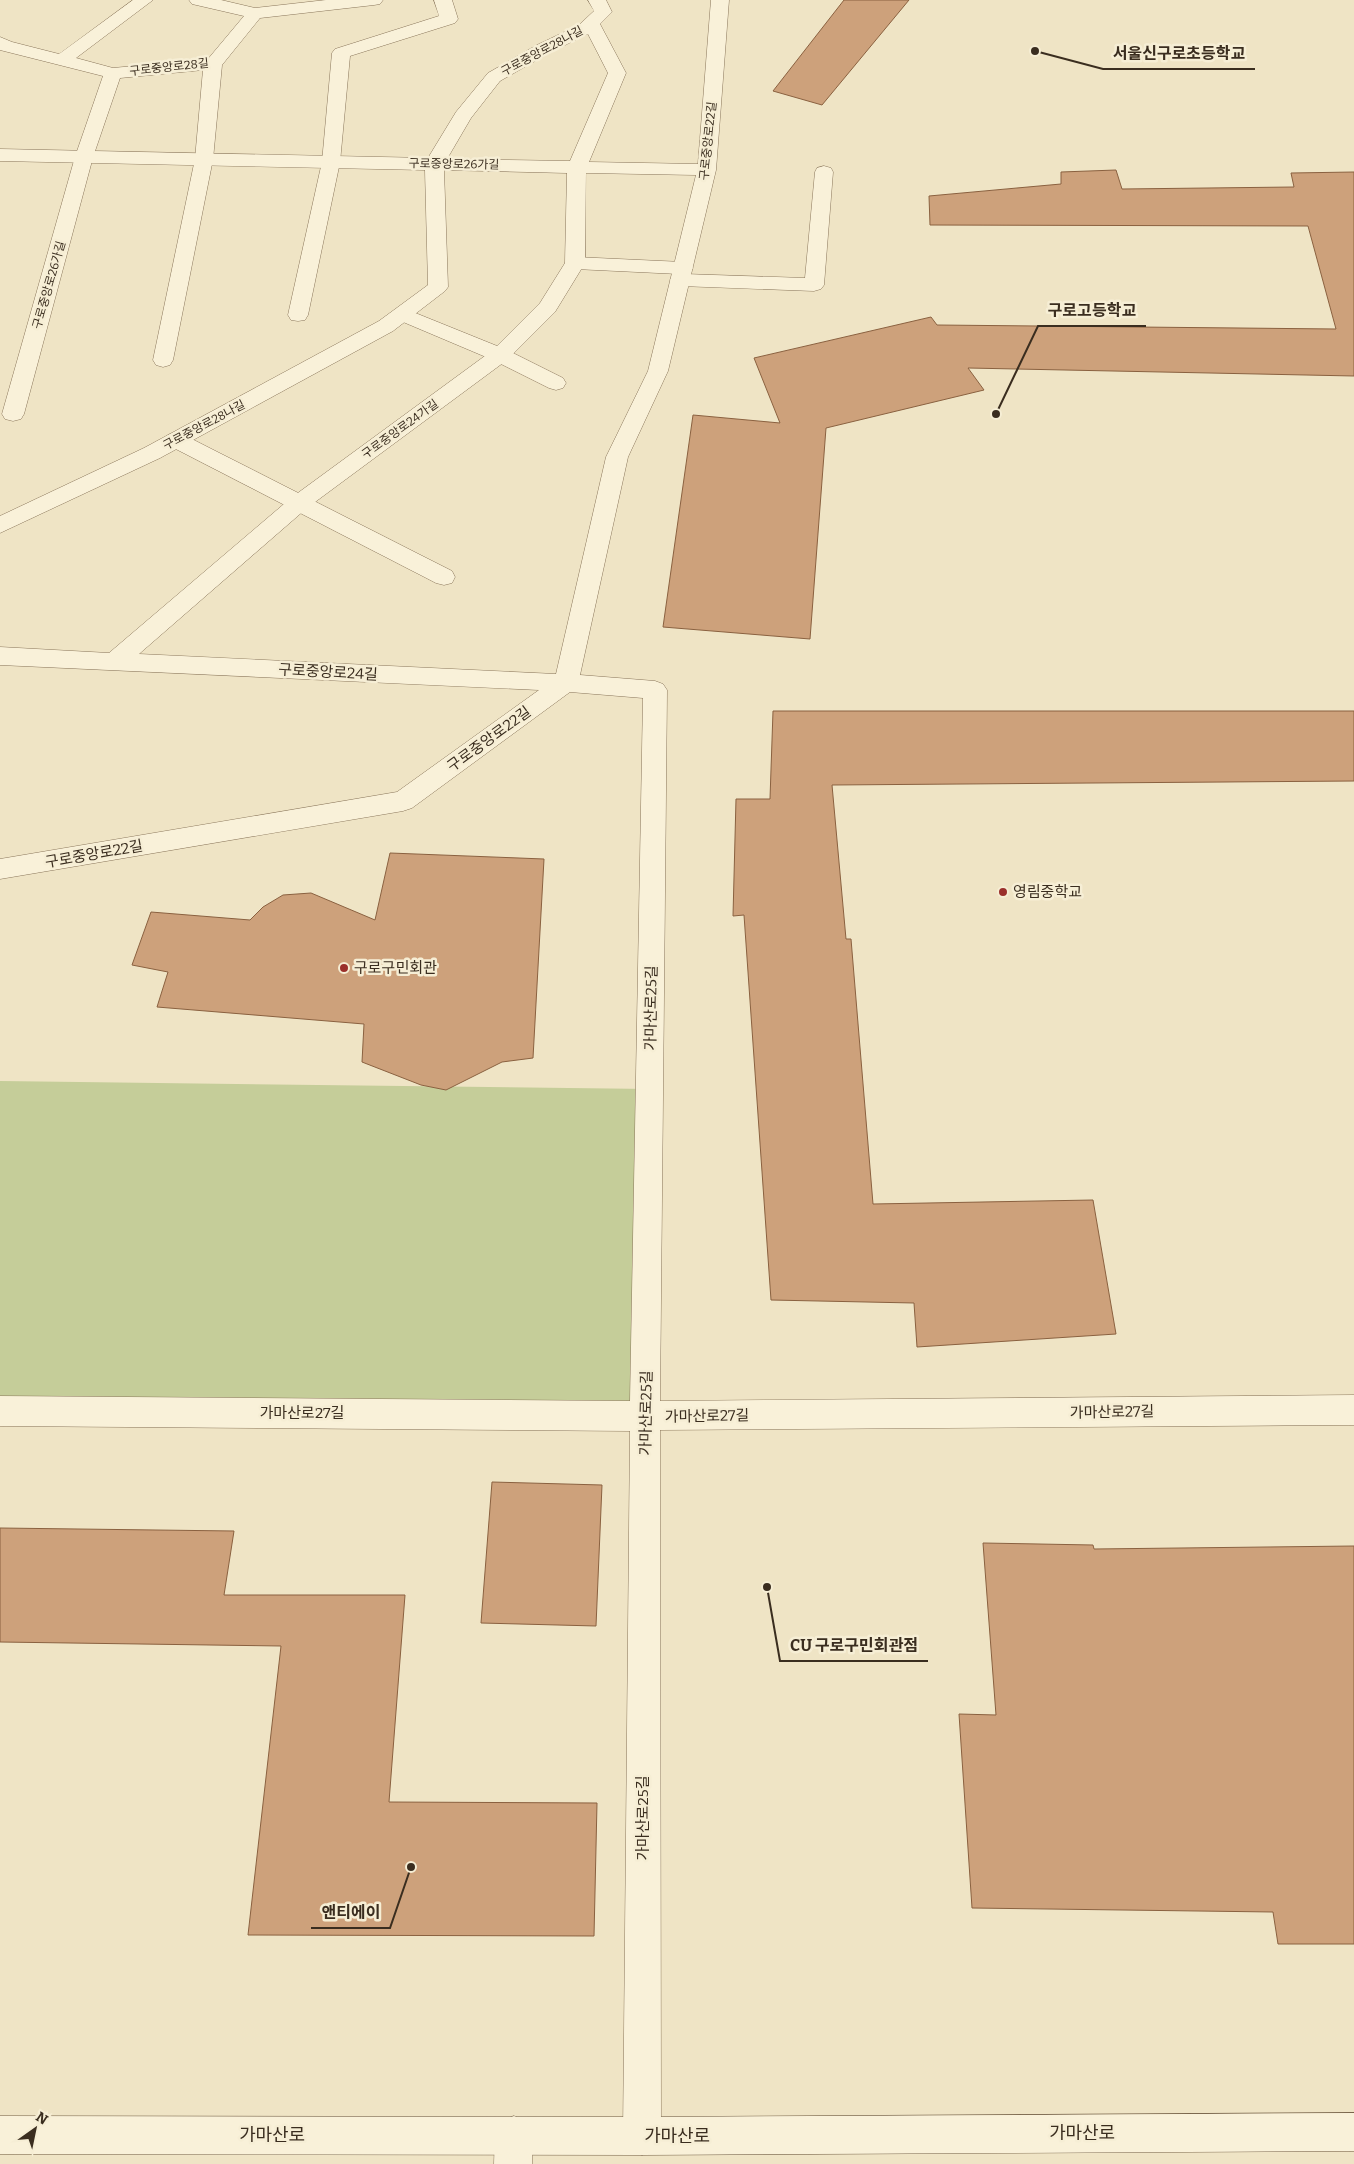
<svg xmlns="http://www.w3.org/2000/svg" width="1354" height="2164" font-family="Bitter,'Noto Sans KR',serif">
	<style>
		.green { fill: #c5cd99 }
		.building { fill: #cda17b; stroke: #8a6140 }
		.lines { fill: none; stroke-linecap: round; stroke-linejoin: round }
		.service-casing { stroke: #8a765b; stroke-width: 1 }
		.minor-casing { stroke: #8a765b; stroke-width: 1 }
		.secondary-casing { stroke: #6c573e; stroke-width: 1 }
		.service { fill: #f9f1d9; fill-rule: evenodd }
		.minor { fill: #f9f1d9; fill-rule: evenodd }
		.secondary { fill: #f9f1d9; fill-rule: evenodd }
		.poi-dot { fill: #9a2f2a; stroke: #f6eed5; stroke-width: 2 }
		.labels { text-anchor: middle; stroke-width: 5; stroke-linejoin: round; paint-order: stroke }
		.far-street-label { font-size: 12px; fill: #3a2d1f; stroke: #f6eed5 }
		.street-label { font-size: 15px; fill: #3a2d1f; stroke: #f6eed5 }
		.poi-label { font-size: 15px; fill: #3a2d1f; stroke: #f6eed5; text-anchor: start }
		.near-street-label { font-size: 18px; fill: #3a2d1f; stroke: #f6eed5 }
		.leader { fill: none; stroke: #3a2d1f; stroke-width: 2 }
		.callout-dot { fill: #3a2d1f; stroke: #f6eed5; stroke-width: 2 }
		.callout-label { font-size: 16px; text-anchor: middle; font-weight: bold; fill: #3a2d1f; stroke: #f6eed5; stroke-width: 5; stroke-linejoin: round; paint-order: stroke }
	</style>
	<rect width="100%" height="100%" fill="#efe4c5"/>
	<path class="green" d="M 0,1081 L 650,1089 L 645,1416 L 0,1411 Z"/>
	<path class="building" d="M 844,0 L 909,0 L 822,105 L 773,91 Z
		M 1116,170 L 1122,189 L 1294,187 L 1291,173 L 1354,172 L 1354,376 L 968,368 L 984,390 L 826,428 L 810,639 L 663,627 L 693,415 L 780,423 L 754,358 L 931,317 L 937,325 L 1336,329 L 1308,226 L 930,225 L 929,196 L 1061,184 L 1061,172 Z
		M 773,711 L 1354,711 L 1354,781 L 832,785 L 846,939 L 851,939 L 873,1204 L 1093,1200 L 1116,1334 L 917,1347 L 914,1303 L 771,1300 L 744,915 L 733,916 L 736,799 L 770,799 Z
		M 390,853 L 544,859 L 533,1058 L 502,1062 L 446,1090 L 421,1085 L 362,1062 L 364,1024 L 157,1007 L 168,972 L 132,965 L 151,912 L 250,920 L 263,907 L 283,895 L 311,893 L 375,920 Z
		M 492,1482 L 602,1485 L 596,1626 L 481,1623 Z
		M 0,1528 L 234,1531 L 224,1595 L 405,1595 L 389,1802 L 597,1803 L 594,1936 L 248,1935 L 281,1646 L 0,1642 Z
		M 983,1543 L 1093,1545 L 1094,1549 L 1354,1546 L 1354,1944 L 1278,1944 L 1273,1912 L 972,1908 L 959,1714 L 996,1715 Z"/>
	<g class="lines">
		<defs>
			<path id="service" d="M 133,0 L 153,0 L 76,58 L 113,68 L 208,59 L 244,16 L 192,4 L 189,0 L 221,0 L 255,8 L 326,0 L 383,0 L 380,4 L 374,5 L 260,18 L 222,65 L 213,159 L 173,360 L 170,365 L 163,367 L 156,365 L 153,360 L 195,159 L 203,70 L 120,78 L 93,157 L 24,414 L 21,419 L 13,421 L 5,419 L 2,414 L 75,157 L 103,76 L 0,50 L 0,37 L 12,42 L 59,54 Z
				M 434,0 L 452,0 L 458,19 L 455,23 L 350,56 L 340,162 L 308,315 L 305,320 L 298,321 L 291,320 L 288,315 L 322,162 L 332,53 L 335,49 L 439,16 Z
				M 824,166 L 831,168 L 833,172 L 824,285 L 821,289 L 814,291 L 680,286 L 673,284 L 670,280 L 673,276 L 679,274 L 575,269 L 568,267 L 565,263 L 568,259 L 575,257 L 683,262 L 690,264 L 693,268 L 690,272 L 684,274 L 805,278 L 815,172 L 817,168 Z
				M 403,308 L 507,350 L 563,378 L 566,383 L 563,388 L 556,390 L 549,388 L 493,360 L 396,319 L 393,314 L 396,309 Z
				M 176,433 L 184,435 L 452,571 L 455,577 L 452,583 L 444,585 L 436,583 L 168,445 L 165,440 L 168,435 Z"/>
			<path id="minor" d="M 588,0 L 606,0 L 612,12 L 600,24 L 626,73 L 589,162 L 698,164 L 711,0 L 729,0 L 716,170 L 668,371 L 628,457 L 580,675 L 655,681 L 663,684 L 667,690 L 660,1401 L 1354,1395 L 1354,1425 L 660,1430 L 661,2136 L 655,2149 L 642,2155 L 629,2149 L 623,2136 L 630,1431 L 0,1426 L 0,1396 L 630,1401 L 643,698 L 570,692 L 412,808 L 403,811 L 0,879 L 0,859 L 397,792 L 539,690 L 0,665 L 0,647 L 109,653 L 291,498 L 493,350 L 540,303 L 565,263 L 567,173 L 444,170 L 448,287 L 445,291 L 393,331 L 160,458 L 0,533 L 0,516 L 144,448 L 379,321 L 428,285 L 425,170 L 0,161 L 0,149 L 428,158 L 456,112 L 488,73 L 537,45 L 579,25 L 594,11 ZM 588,34 L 608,73 L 570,161 L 447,159 L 471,118 L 500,81 L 549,53 ZM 586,173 L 696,175 L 648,371 L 606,457 L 556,674 L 139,654 L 307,508 L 507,360 L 555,312 L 585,263 Z
				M 514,2116 L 527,2122 L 533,2135 L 532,2164 L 494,2164 L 495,2135 L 501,2122 Z"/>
			<path id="secondary" d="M 1354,2113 L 1354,2151 L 642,2155 L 0,2154 L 0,2116 L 642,2117 Z"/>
		</defs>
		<use href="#service" class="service-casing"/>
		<use href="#minor" class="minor-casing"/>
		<use href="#secondary" class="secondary-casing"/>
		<use href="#service" class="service"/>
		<use href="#minor" class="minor"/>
		<use href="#secondary" class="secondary"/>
	</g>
	<g class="poi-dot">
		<circle cx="1003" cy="892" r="5"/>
		<circle cx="344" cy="968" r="5"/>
	</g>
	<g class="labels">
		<g class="far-street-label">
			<text transform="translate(542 51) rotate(-28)" y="4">구로중앙로28나길</text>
			<text transform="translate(169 67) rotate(-6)" y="4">구로중앙로28길</text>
			<text transform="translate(708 141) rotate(-84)" y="4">구로중앙로22길</text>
			<text transform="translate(454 164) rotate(1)" y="4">구로중앙로26가길</text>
			<text transform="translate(49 285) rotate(-74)" y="4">구로중앙로26가길</text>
			<text transform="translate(204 425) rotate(-28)" y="4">구로중앙로28나길</text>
			<text transform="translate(400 429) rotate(-36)" y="4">구로중앙로24가길</text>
		</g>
		<g class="street-label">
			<text transform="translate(328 672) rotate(3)" y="5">구로중앙로24길</text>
			<text transform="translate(489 739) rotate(-36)" y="5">구로중앙로22길</text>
			<text transform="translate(94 854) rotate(-10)" y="5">구로중앙로22길</text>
			<text transform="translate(651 1008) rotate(-89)" y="5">가마산로25길</text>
			<text transform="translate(1112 1412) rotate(-1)" y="5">가마산로27길</text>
			<text x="302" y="1418">가마산로27길</text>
			<text transform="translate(646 1413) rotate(-89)" y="5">가마산로25길</text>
			<text transform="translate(707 1416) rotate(-1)" y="5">가마산로27길</text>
			<text transform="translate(643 1818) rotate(-90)" y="5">가마산로25길</text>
		</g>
		<g class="poi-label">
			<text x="1013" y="897">영림중학교</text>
			<text x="354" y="973">구로구민회관</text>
		</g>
		<g class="near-street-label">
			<text x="1082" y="2139">가마산로</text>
			<text x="272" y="2141">가마산로</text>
			<text x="677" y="2142">가마산로</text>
		</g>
	</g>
	<path class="leader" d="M1035 51L1103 69H1255M996 414L1038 326H1146M767 1587L780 1661H928M411 1867L390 1928H311"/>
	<g class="callout-dot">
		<circle cx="1035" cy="51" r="5"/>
		<circle cx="996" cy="414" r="5"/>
		<circle cx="767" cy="1587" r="5"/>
		<circle cx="411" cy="1867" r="5"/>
	</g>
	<g class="callout-label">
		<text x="1179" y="59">서울신구로초등학교</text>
		<text x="1092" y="316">구로고등학교</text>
		<text x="854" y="1651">CU 구로구민회관점</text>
		<text x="351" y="1918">앤티에이</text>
	</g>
	<g transform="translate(35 2129) rotate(33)" stroke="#f6eed5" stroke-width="4" paint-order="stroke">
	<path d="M0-4L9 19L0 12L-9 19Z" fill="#3a2d1f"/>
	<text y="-8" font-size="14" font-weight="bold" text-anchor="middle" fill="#3a2d1f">N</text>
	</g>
</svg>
